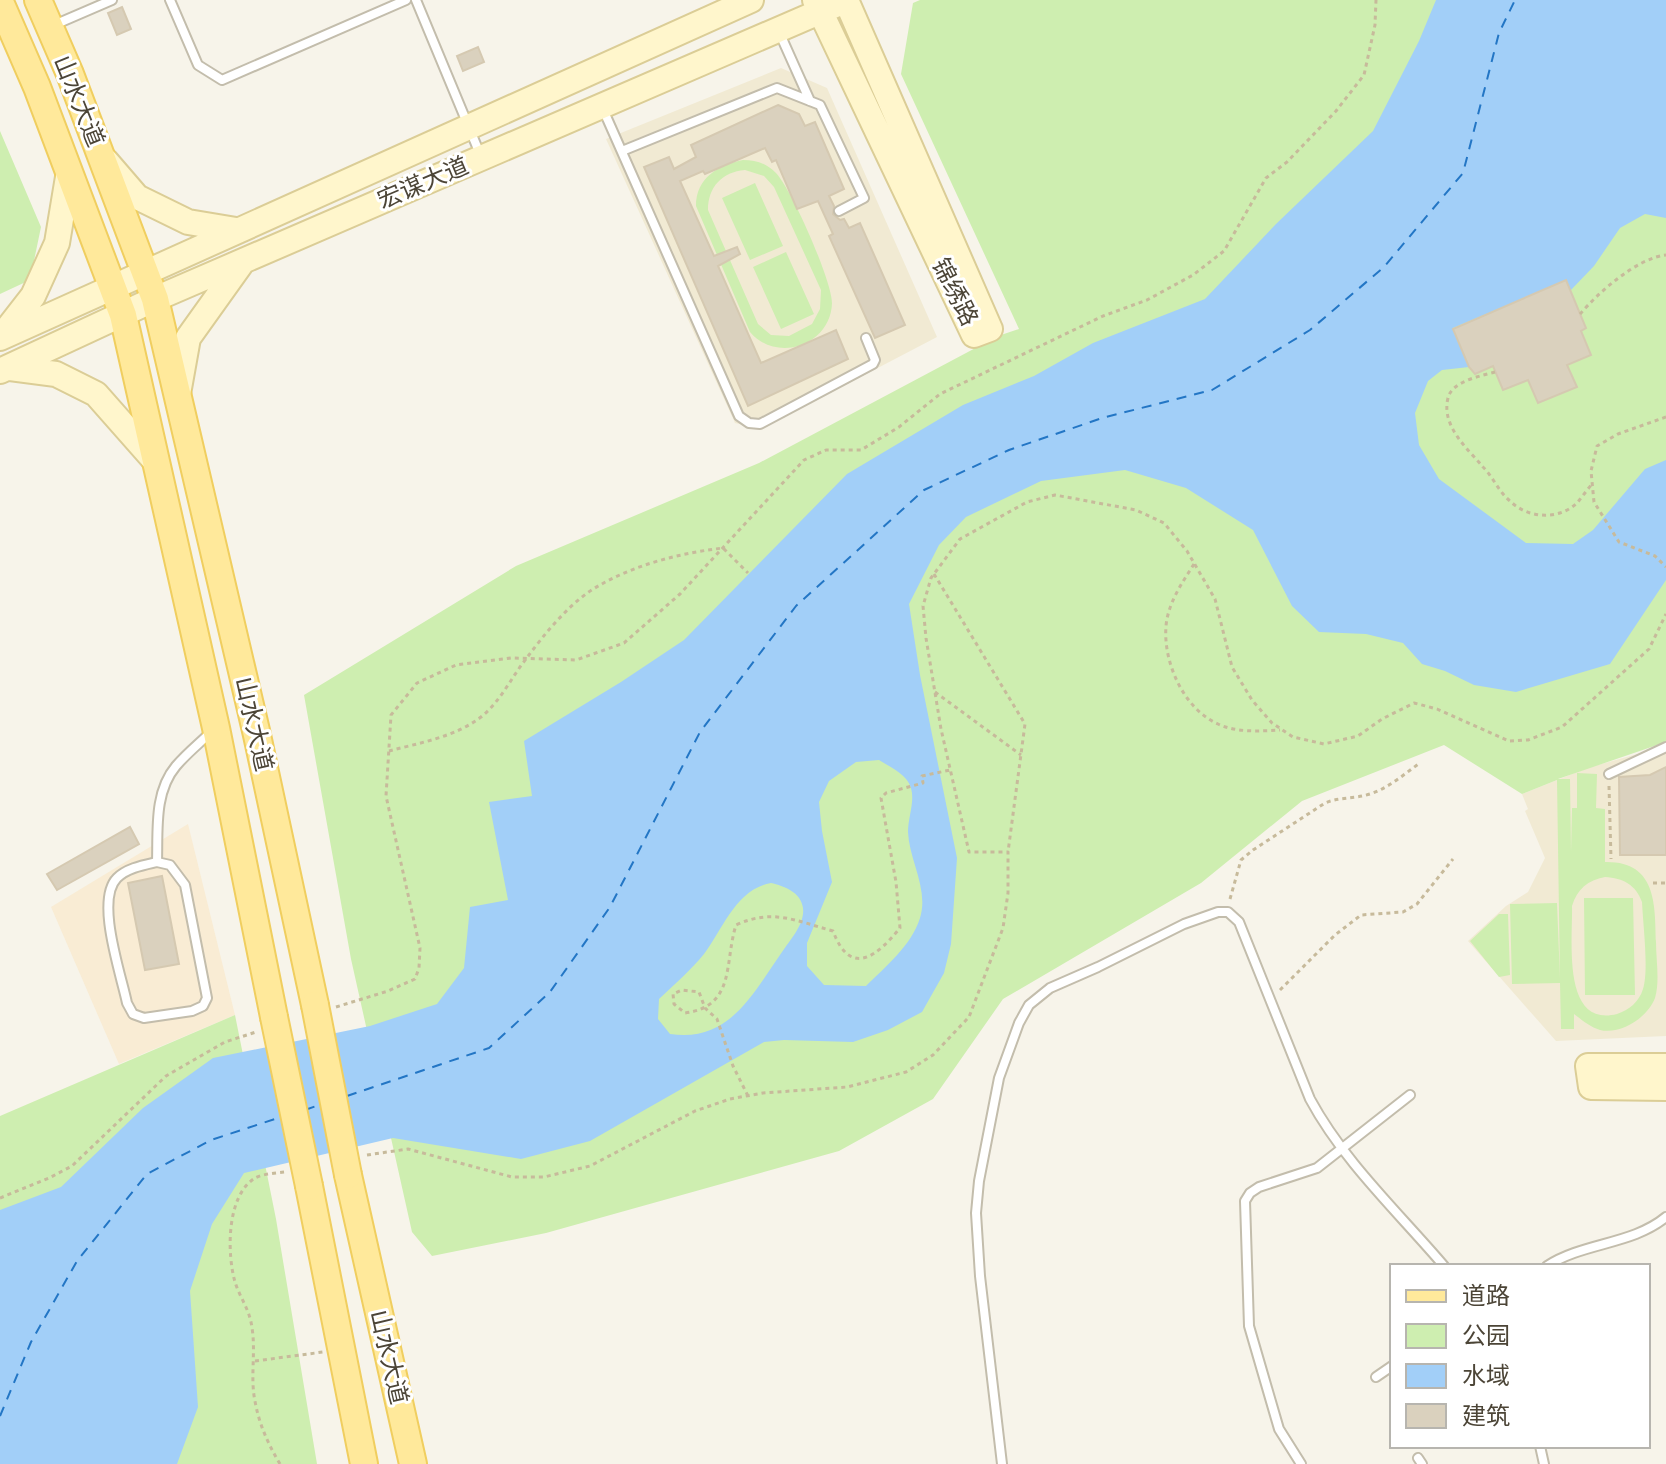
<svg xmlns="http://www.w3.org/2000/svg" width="1666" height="1464" font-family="'DejaVu Sans','Noto Sans SC',sans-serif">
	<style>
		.commercial { fill: #f9ecd4 }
		.education { fill: #f1ead3 }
		.green { fill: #ceeeb0; fill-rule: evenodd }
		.water { fill: #a2cff8; fill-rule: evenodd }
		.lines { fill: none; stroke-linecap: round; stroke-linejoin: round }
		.ferry { stroke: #2376c5; stroke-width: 2; stroke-dasharray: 10 8; stroke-linecap: butt }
		.building { fill: #dad1be; stroke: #d5c9b1; stroke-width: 2 }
		.lane-casing { stroke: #c3bdac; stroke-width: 12 }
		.secondary-casing { stroke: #dbcd96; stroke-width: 28 }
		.primary-casing { stroke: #f0ce5f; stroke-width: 30 }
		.path { stroke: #c7ba9b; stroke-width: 3; stroke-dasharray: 4 4; stroke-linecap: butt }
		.lane { stroke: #fff; stroke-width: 8 }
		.secondary { stroke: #fff6cc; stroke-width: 24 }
		.primary { stroke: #ffe99b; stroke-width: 26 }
		.primary-bridge-casing { stroke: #f0ce5f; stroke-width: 30; stroke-linecap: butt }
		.primary-bridge { stroke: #ffe99b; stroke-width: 26 }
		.labels { text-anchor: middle; stroke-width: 6; stroke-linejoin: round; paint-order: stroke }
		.street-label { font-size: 24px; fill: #4c4537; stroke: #fff }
	</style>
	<rect width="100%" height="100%" fill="#f7f4ea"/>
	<path class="commercial" d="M 188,824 L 235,1015 L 119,1064 L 51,907 Z"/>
	<path class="education" d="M 781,68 L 827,88 L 937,337 L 761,429 L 735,423 L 606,139 Z
		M 1666,742 L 1666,1036 L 1556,1041 L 1468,941 L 1506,906 L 1528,892 L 1545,858 L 1525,811 L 1528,809 L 1522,794 L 1587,768 L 1641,753 Z"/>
	<path class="green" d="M 920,0 L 1666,0 L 1666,742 L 1558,779 L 1570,779 L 1571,852 L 1572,808 L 1577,808 L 1577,773 L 1597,774 L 1596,808 L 1605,809 L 1605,862 C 1657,861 1655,905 1656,942 C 1656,960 1660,981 1655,998 C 1648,1017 1621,1035 1600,1030 C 1590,1027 1582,1020 1574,1014 L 1574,1029 L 1561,1029 L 1560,983 L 1512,984 L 1510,904 L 1557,903 L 1560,979 L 1557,780 L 1522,794 L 1444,745 L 1302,801 L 1201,883 L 1003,999 L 933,1099 L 839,1151 L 546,1233 L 432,1256 L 412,1232 L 351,959 L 304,695 L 516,566 L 759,463 L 998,336 L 1019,329 L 901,74 L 913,3 ZM 1605,877 C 1623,878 1636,885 1642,902 C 1643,925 1649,970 1643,989 C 1639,1002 1629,1010 1617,1014 C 1561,1028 1573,938 1572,906 C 1577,889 1588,880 1605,877 Z
		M 0,131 L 41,227 L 30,280 L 0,294 Z
		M 743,160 C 756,160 766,163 776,173 C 792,190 832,281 832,303 C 831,345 777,364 750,332 L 696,206 C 696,178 718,165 743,160 ZM 745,170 L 764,176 L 774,187 L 821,290 L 820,309 L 812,324 L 789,336 L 771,335 L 758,324 L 708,210 C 708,187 722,172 745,170 Z
		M 755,183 L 783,246 L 750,260 L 722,198 Z
		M 786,252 L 814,314 L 781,329 L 753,267 Z
		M 1584,898 L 1633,898 L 1635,995 L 1585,995 Z
		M 1499,914 L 1508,914 L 1510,975 L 1499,977 L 1470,941 Z
		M 235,1015 L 276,1219 L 317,1464 L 0,1464 L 0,1116 Z"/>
	<path class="water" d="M 1436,0 L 1666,0 L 1666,218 L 1645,214 L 1620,228 L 1594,266 L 1570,291 L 1565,281 L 1453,328 L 1469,367 L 1442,370 L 1428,381 L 1415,413 L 1419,445 L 1439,479 L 1526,543 L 1573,544 L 1593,530 L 1645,469 L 1666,460 L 1666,580 L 1610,664 L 1516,692 L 1474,685 L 1445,671 L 1422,664 L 1403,643 L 1366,634 L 1319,632 L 1292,606 L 1253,530 L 1186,488 L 1125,470 L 1041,481 L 966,517 L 939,545 L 909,604 L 920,675 L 957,858 L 951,944 L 944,973 L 922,1012 L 888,1030 L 853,1042 L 784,1040 L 764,1042 L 590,1141 L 521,1159 L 393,1138 L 244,1173 L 212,1224 L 190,1291 L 198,1407 L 177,1464 L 0,1464 L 0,1210 L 61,1187 L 143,1108 L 213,1058 L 370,1026 L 437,1004 L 464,968 L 470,907 L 508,900 L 489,802 L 532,796 L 524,741 L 621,682 L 684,640 L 847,474 L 963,405 L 1034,376 L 1093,343 L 1205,299 L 1276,224 L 1373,131 L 1419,41 ZM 879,760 C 890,767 907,774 911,788 C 915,802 908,817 908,832 C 909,860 929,889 920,918 C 911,946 886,966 866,986 L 824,985 L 807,966 L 807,943 L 832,882 L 822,831 L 819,802 L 829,781 L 856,762 ZM 771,883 C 784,886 801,892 803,908 C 805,924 790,940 782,952 C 753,993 730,1043 670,1034 L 658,1019 L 659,999 C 674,985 691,970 704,954 C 723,929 736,889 771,883 Z"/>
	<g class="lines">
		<path class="ferry" d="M 347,1096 L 489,1048 L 550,992 L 610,907 L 700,732 L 796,606 L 924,490 L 1009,450 L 1102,418 L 1212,390 L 1310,330 L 1384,267 L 1463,173 L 1499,33 L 1515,0
			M 305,1110 L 322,1104
			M 0,1416 L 31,1342 L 77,1261 L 147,1174 L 211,1140 L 284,1116"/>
	</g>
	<path class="building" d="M 122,7 L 131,29 L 117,35 L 108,13 Z
		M 478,47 L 484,62 L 463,71 L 457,56 Z
		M 778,105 L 799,114 L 805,126 L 815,122 L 844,189 L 829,196 L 834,206 L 833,214 L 840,220 L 844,219 L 849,228 L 860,223 L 905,325 L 875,338 L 829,236 L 833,234 L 818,201 L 797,209 L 776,160 L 772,162 L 765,148 L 705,174 L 703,171 L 680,181 L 714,256 L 737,247 L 740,254 L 718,266 L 761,363 L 836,330 L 848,359 L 748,406 L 644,167 L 669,157 L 674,169 L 696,157 L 691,145 Z
		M 1566,280 L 1586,328 L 1581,331 L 1591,355 L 1567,365 L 1577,387 L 1538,403 L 1528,380 L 1503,390 L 1493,366 L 1475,374 L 1469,367 L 1453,329 Z
		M 1666,767 L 1666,855 L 1620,855 L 1619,777 L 1650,775 Z
		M 130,827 L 139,844 L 57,890 L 47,874 Z
		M 162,876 L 179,964 L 145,970 L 128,883 Z"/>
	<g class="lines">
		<defs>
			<path id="lane" d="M 170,0 L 198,65 L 222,80 L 406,0
				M 416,0 L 480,154
				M 54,25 L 112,0
				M 780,34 L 810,101
				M 602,107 L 739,416 L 749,423 L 760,424 L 873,364 L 875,360 L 866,338
				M 622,151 L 777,88 L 820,105 L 864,198 L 839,211
				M 1609,774 L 1666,747
				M 157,862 L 170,865 L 185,885 L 207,998 L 203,1006 L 192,1011 L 144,1018 L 133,1014 L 127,1003 C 121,974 95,900 117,878 C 127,868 144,865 157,862 C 158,830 154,792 176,766 C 187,753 201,742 212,731
				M 1547,1266 C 1584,1242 1632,1245 1666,1217
				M 1376,1377 L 1392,1366
				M 1540,1446 L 1544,1464
				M 1418,1458 L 1422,1464
				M 1002,1464 L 980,1276 L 976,1213 L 979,1181 L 999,1078 L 1019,1023 L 1029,1005 L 1050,988 L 1098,967 L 1184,924 L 1218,912 L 1228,912 L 1239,922 L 1310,1099 C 1344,1162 1398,1212 1444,1266
				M 1301,1464 L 1279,1429 L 1249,1326 L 1245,1201 L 1250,1193 L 1259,1187 L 1317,1168 L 1410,1095"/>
			<path id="secondary" d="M 815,0 L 974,335 L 990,329 L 846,0
				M 106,161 L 137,197 L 188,222 L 236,230
				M 4,333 L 33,296 L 57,243 L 69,171
				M 0,338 L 751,0
				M 10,368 L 56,374 L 96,394 L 156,462
				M 0,371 L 155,299 L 847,0
				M 178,394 L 188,338 L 243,261
				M 1666,1066 L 1588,1066 L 1591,1087 L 1666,1088"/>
			<path id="primary" d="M 38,0 L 70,74 L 155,299 L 257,735 L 315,1005
				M 0,2 L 37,87 L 123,315 L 216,728 L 274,1017
				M 348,1175 L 413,1464
				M 309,1186 L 364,1464"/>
		</defs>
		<use href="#lane" class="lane-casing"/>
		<use href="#secondary" class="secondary-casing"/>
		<use href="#primary" class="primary-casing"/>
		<path class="path" d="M 1580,314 C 1599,292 1637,258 1666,255
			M 1495,372 C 1481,376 1452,381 1448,398 C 1441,426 1467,448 1483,467 C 1493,477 1499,492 1510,501 C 1527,518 1558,521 1577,503 C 1582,497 1587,490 1592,484
			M 1666,417 L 1618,434 L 1597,446 L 1591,471 L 1594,502 L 1619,542 L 1655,556 L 1666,567
			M 1194,564 C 1182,583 1168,603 1166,626 C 1163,663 1184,709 1218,724 C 1237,733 1260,731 1280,730
			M 934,574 L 1025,724 L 1008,852
			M 935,692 L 1021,755
			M 389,751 C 419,743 455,737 481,717 C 500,702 511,678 526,659 C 545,633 572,600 600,585 C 637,564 681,553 723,548 L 748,573
			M 1609,786 L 1611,859
			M 1653,883 L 1666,883
			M 1230,899 L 1241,860 L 1253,850 L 1325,803 C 1339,797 1354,799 1370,794 C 1389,788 1404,774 1420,763
			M 1280,990 L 1335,935 L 1361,915 L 1403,912 L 1417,904 L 1453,859
			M 336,1007 L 388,991 L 415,979 L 419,968 L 420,948 L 386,796 L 391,715 L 417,683 L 456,665 L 511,658 L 576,660 L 624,643 L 680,594 L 804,460 L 826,450 L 861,450 L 899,427 L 940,394 L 1103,316 L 1147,300 L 1193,275 L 1224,251 L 1266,178 L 1287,162 L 1336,111 L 1364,75 L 1375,25 L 1376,0
			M 748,1096 L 733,1066 L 717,1019 L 705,1008 L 699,992 L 682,990 L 673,994 L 674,1004 L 685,1013 C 736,1006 724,963 736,925 C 773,908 796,921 833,931 C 851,979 878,955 900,928 L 896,882 L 881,798 L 886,793 L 923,783 L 922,776 L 950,770
			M 367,1155 L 408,1149 L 512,1177 L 544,1177 L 590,1166 L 695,1111 L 730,1099 L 763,1093 L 847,1087 L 906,1072 L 933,1055 L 969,1017 L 1003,928 L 1008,893 L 1008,852 L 969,852 L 941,729 L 926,638 L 923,606 L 931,578 L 960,539 L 1027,502 L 1055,495 L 1136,510 L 1164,523 L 1187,551 L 1215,599 L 1232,667 L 1252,700 L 1272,723 L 1293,737 L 1324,744 L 1358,736 L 1382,719 L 1414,703 L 1437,709 L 1509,741 L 1528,740 L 1562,727 L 1649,649 L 1666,614
			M 0,1198 L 49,1178 L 72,1166 L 166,1076 L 225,1042 L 256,1032
			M 255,1361 L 323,1352
			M 280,1464 C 268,1444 259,1424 255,1401 C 250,1378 256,1352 252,1328 C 250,1310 240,1298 235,1282 C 227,1254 226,1196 255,1178 C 262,1174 276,1173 285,1172"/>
		<use href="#lane" class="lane"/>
		<use href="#secondary" class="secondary"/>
		<use href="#primary" class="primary"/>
		<defs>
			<path id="primary-bridge" d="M 315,1005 L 348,1175
				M 274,1017 L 309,1186"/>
		</defs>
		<use href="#primary-bridge" class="primary-bridge-casing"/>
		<use href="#primary-bridge" class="primary-bridge"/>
	</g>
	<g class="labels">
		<g class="street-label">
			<text transform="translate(79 101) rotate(68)" y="8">山水大道</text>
			<text transform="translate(423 183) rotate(-23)" y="8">宏谋大道</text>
			<text transform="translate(955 292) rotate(63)" y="8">锦绣路</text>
			<text transform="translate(254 724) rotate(77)" y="8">山水大道</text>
			<text transform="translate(389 1357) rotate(77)" y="8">山水大道</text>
		</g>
	</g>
	<rect x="1390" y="1264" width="260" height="184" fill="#ffffff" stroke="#b7b5af" stroke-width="2"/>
	<rect x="1406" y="1290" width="40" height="12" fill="#ffe99b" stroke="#b7b5af" stroke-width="2"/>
	<text x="1462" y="1304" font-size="24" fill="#4c4537">道路</text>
	<rect x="1406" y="1324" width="40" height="24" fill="#ceeeb0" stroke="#b7b5af" stroke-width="2"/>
	<text x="1462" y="1344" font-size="24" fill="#4c4537">公园</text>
	<rect x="1406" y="1364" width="40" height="24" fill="#a2cff8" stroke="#b7b5af" stroke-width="2"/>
	<text x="1462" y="1384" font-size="24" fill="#4c4537">水域</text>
	<rect x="1406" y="1404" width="40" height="24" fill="#dad1be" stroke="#b7b5af" stroke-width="2"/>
	<text x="1462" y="1424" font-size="24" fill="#4c4537">建筑</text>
</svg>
